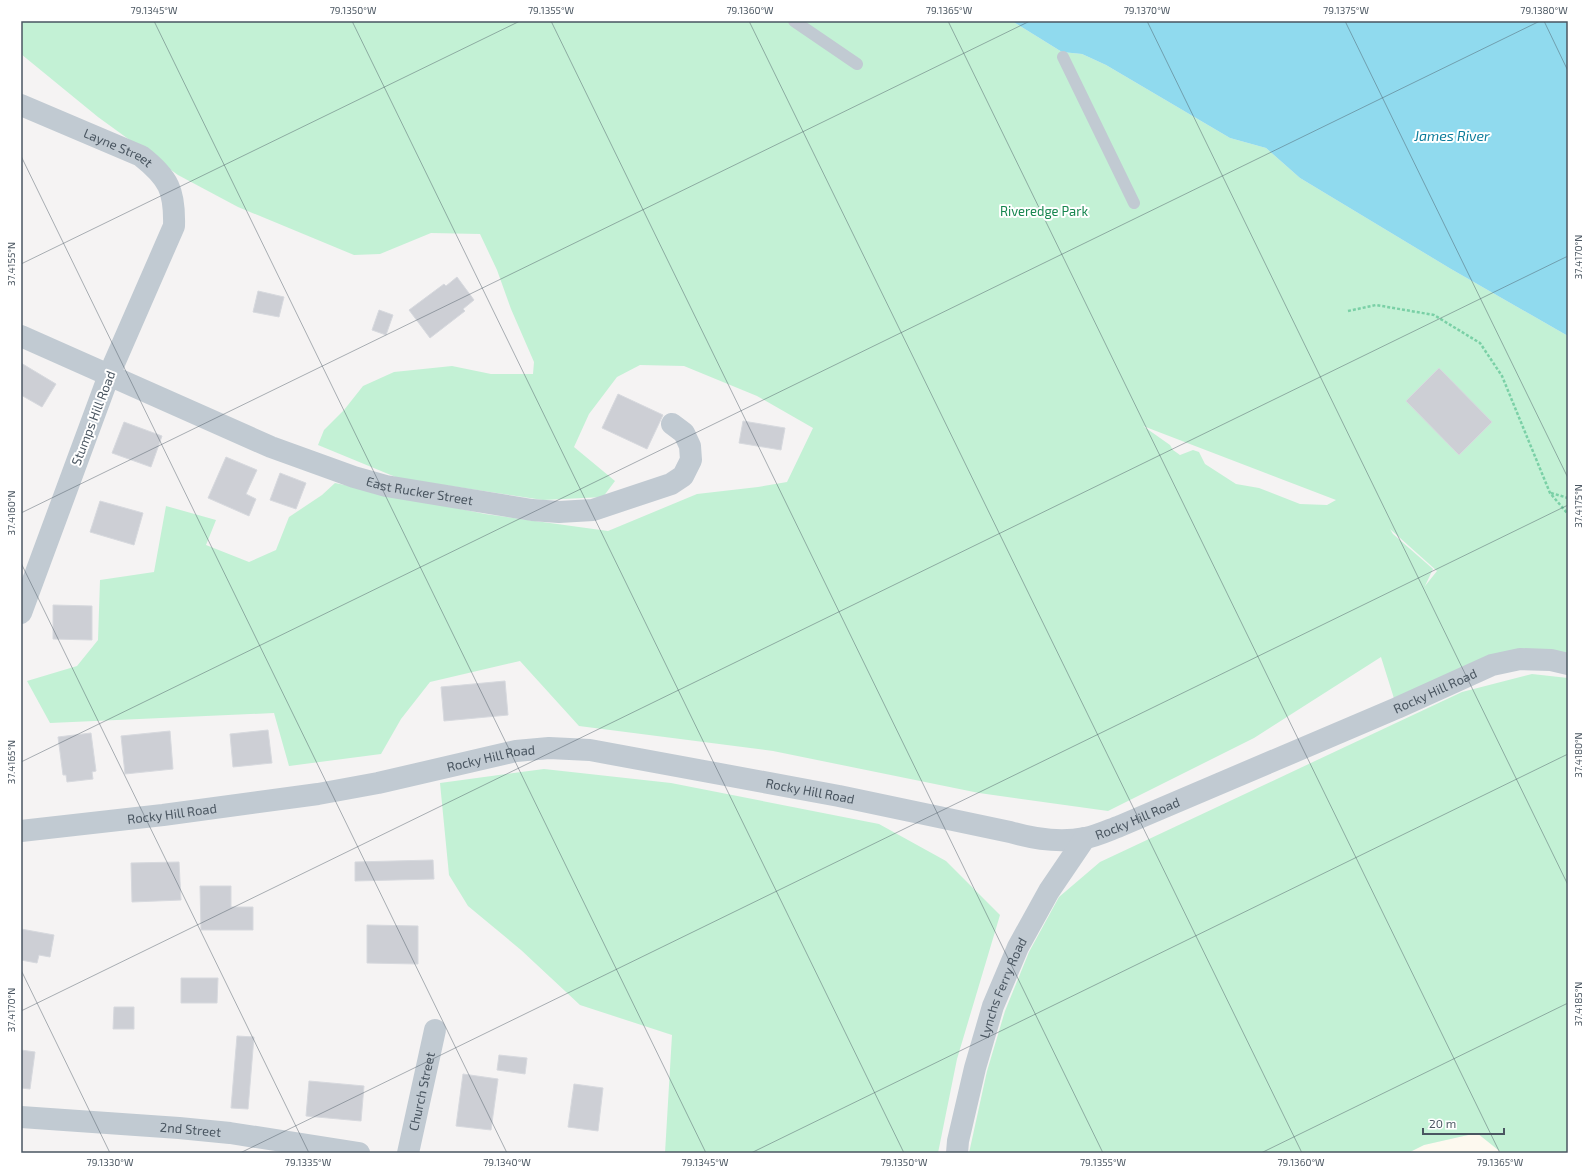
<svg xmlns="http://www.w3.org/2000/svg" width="1589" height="1174" font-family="'Exo 2',sans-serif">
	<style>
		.commercial { fill: #fdf9ef }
		.green { fill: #c3f1d5; fill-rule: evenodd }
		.water { fill: #90daee }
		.building { fill: #cdcfd5; stroke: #d7d9de }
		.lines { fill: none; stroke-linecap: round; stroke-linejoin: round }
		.path { stroke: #7ad0a6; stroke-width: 2.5; stroke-dasharray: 3 2; stroke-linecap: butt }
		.lane { stroke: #c1cad2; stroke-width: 12 }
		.street { stroke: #c1cad2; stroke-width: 22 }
		.ticks { fill: none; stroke: #4a5661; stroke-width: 1; stroke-opacity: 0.45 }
		.labels { text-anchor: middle; stroke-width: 4; stroke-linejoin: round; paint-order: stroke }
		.street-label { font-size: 13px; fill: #4a5661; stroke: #fff }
		.park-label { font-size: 13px; fill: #17864f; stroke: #fff }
		.water-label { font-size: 14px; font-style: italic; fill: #0c7c9b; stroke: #fff }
		.neatline { fill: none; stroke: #4a5661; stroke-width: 1.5 }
		.ticks-label { font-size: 10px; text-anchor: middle; fill: #4a5661 }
	</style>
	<rect width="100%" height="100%" fill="#f5f3f3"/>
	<path class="commercial" d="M 1477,1133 L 1502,1153 L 1408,1153 L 1424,1145 Z"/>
	<path class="green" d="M 22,21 L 1012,21 L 1062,52 L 1082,54 L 1106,65 L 1230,138 L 1266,148 L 1300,178 L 1451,269 L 1568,336 L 1568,667 L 1491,665 L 1397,708 L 1381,657 L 1254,738 L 1108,811 L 979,793 L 773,751 L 579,726 L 520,661 L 430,682 L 401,719 L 381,754 L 289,766 L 274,713 L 50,723 L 27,681 L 77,666 L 98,640 L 100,580 L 154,572 L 166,506 L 216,520 L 206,545 L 249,562 L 276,550 L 289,517 L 322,495 L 335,483 L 485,514 L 608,531 L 697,494 L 758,487 L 787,482 L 813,428 L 757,396 L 684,366 L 640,365 L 617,377 L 589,414 L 574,447 L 615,481 L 603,497 L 543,500 L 398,478 L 318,445 L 324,430 L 344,410 L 363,386 L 394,372 L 452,366 L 491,374 L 533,374 L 534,362 L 511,309 L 497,270 L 480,234 L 431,233 L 380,254 L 354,255 L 238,207 L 178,175 L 98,117 L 21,54 ZM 1143,426 L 1336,500 L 1327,505 L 1300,504 L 1259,488 L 1236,484 L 1205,464 L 1199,452 L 1193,450 L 1180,455 L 1173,450 L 1170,445 ZM 1390,529 L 1437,571 L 1425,586 L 1433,569 L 1393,534 Z
		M 1532,674 L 1568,678 L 1568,1153 L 1502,1153 L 1477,1133 L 1424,1145 L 1408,1153 L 969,1153 L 987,1071 L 1005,1011 L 1029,952 L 1059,897 L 1100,862 L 1462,692 Z
		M 544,769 L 671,783 L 879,824 L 946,861 L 1000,915 L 957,1059 L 938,1153 L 665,1153 L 672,1035 L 580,1005 L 521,950 L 468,906 L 449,875 L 440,783 Z"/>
	<path class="water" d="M 1012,21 L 1568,21 L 1568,336 L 1451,269 L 1300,178 L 1266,148 L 1230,138 L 1106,65 L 1082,54 L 1062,52 Z"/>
	<path class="building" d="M 457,277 L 474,300 L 463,309 L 465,311 L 430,338 L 409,310 L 444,284 L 446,286 Z
		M 258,291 L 284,297 L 279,317 L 253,312 Z
		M 379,310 L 393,315 L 386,335 L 372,330 Z
		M 21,363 L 56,384 L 42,407 L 21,395 Z
		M 1439,368 L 1492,422 L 1459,455 L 1406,401 Z
		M 618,394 L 663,415 L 647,449 L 602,428 Z
		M 743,421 L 785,428 L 781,450 L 739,443 Z
		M 124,422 L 162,436 L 151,467 L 112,453 Z
		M 226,457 L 257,470 L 246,494 L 256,499 L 249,516 L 208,498 Z
		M 280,473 L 306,483 L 296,509 L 270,500 Z
		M 100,501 L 143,513 L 134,545 L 90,532 Z
		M 53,605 L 92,606 L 92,640 L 53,639 Z
		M 505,681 L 508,715 L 444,721 L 441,687 Z
		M 268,730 L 272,763 L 233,767 L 230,734 Z
		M 170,731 L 173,769 L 125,774 L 121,736 Z
		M 91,733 L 96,771 L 92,772 L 93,779 L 67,782 L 66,775 L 63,775 L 58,737 Z
		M 433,860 L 434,879 L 355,881 L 355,862 Z
		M 179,862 L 181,900 L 132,902 L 131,863 Z
		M 200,886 L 231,886 L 231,907 L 253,907 L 253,930 L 201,930 Z
		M 367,925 L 418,926 L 418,964 L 367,963 Z
		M 21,929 L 54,935 L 50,957 L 39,955 L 37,963 L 21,960 Z
		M 181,978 L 218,978 L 217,1003 L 181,1003 Z
		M 114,1007 L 134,1007 L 134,1029 L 113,1029 Z
		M 237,1036 L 254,1037 L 248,1109 L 231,1108 Z
		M 21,1050 L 35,1052 L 30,1089 L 21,1088 Z
		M 499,1055 L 527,1058 L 525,1074 L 497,1070 Z
		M 463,1074 L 498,1079 L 491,1130 L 456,1126 Z
		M 309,1081 L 364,1086 L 361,1121 L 306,1116 Z
		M 574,1084 L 603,1088 L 598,1131 L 568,1127 Z"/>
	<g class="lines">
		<path class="path" d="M 1348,311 L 1376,305 L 1434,315 L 1480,343 L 1502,376 L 1550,493 L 1568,514
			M 1551,493 L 1568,498"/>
		<path class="lane" d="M 794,21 L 857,64
			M 1063,57 L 1134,203"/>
		<g class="street">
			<path id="s1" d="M 21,105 L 141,156 C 169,178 175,191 174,226 L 109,375 L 21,613"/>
			<path id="s2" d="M 21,336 L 271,447 L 354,477 L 386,486 L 532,510 L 559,512 L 593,510 L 671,484 L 683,476 L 691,460 L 690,446 L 684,433 L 672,424"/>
			<path id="s3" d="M 21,831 L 163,815 L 318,794 L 378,783 L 516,751 L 549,748 L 590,750 L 839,796 L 1010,832 C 1034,839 1060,843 1085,838 C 1097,836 1109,830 1120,826 L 1397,708 L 1492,665 L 1520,659 L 1551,660 L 1568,664"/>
			<path id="s4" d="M 21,1117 L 179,1128 L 230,1133 L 359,1153"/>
			<path id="s5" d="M 408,1153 L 435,1030"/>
			<path id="s6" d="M 957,1153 L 958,1141 L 975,1068 L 993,1006 L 1018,947 L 1049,891 L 1085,838"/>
		</g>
	</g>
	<path class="ticks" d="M 154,21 L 706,1153M 352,21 L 904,1153M 551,21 L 1103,1153M 749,21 L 1302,1153M 948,21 L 1500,1153M 1147,21 L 1568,885M 1345,21 L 1568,478M 1544,21 L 1568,71M 21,156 L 507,1153M 21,264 L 520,21M 21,513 L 1030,21M 21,563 L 309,1153M 21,762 L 1540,21M 21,970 L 110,1153M 21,1011 L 1568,256M 240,1153 L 1568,505M 751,1153 L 1568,754M 1261,1153 L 1568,1003"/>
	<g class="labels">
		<g class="street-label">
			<text dy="5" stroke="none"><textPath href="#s1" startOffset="106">Layne Street</textPath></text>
			<text transform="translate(93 418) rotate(-69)" y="5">Stumps Hill Road</text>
			<text dy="5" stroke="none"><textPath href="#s2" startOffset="429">East Rucker Street</textPath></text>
			<text dy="5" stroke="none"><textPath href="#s3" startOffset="1460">Rocky Hill Road</textPath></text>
			<text dy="5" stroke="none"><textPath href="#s3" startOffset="476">Rocky Hill Road</textPath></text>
			<text dy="5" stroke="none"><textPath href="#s3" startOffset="800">Rocky Hill Road</textPath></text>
			<text dy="5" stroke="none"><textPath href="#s3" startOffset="152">Rocky Hill Road</textPath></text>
			<text dy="5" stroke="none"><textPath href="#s3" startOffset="1136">Rocky Hill Road</textPath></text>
			<text dy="5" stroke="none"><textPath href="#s6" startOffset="172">Lynchs Ferry Road</textPath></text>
			<text dy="5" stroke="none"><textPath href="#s5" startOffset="63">Church Street</textPath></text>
			<text dy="5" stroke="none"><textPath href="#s4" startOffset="170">2nd Street</textPath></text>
		</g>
		<g class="park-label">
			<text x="1044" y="216">Riveredge Park</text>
		</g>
		<g class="water-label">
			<text x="1452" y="141">James River</text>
		</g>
	</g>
	<rect width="1589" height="1174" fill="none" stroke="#ffffff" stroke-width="44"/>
	<path d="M1423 1128v6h81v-6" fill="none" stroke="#4a5661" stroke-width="2"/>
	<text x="1429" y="1128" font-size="12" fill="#4a5661" stroke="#ffffff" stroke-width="3" paint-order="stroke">20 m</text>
	<rect x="22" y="22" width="1545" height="1130" class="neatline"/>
	<g class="ticks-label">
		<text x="154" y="14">79.1345°W</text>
		<text x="353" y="14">79.1350°W</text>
		<text x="551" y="14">79.1355°W</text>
		<text x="750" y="14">79.1360°W</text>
		<text x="949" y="14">79.1365°W</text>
		<text x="1147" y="14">79.1370°W</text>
		<text x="1346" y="14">79.1375°W</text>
		<text x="1544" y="14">79.1380°W</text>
		<text transform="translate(1578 257) rotate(-90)" y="4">37.4170°N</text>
		<text transform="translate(11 264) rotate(-90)" y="4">37.4155°N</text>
		<text transform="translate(1578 506) rotate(-90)" y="4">37.4175°N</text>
		<text transform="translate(11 513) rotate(-90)" y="4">37.4160°N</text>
		<text transform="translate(1578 755) rotate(-90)" y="4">37.4180°N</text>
		<text transform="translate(11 762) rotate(-90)" y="4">37.4165°N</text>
		<text transform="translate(1578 1004) rotate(-90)" y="4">37.4185°N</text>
		<text transform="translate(11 1010) rotate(-90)" y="4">37.4170°N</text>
		<text x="110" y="1166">79.1330°W</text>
		<text x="308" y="1166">79.1335°W</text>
		<text x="507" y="1166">79.1340°W</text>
		<text x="705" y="1166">79.1345°W</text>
		<text x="904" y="1166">79.1350°W</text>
		<text x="1103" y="1166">79.1355°W</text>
		<text x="1301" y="1166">79.1360°W</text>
		<text x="1500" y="1166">79.1365°W</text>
	</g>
</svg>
